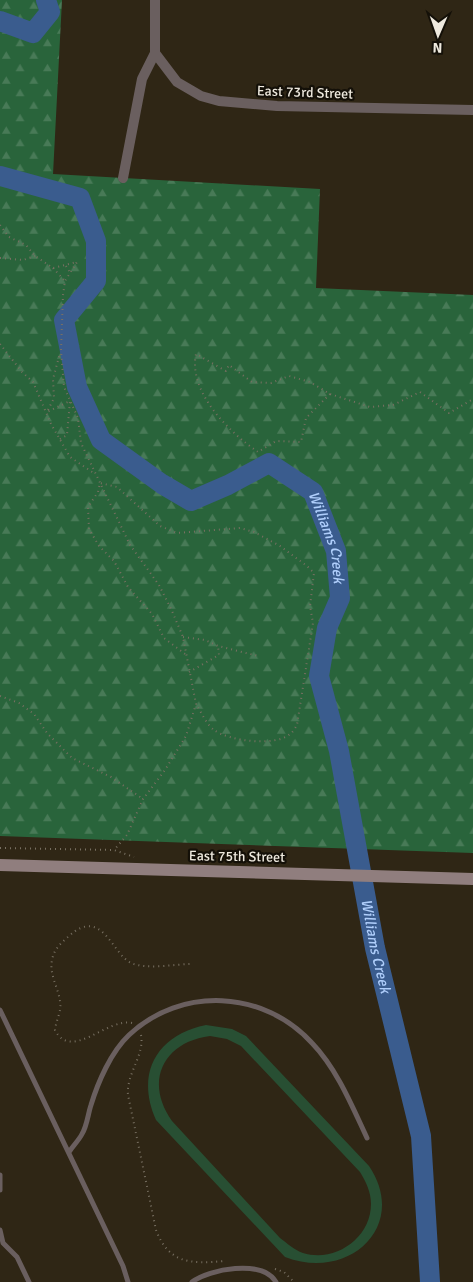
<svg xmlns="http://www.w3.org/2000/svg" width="473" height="1282" font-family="Signika,sans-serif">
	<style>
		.forest { fill: url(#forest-firs) }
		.garden { fill: #284f33; fill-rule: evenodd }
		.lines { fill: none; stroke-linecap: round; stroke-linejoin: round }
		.river { stroke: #3a5c8e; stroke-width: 20 }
		.path { stroke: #787062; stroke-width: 2; stroke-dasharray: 1 4; stroke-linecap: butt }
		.lane { stroke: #6a5f5f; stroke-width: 5 }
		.street { stroke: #6a5f5f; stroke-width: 10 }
		.secondary { stroke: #907e7e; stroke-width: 12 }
		.labels { text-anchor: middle; stroke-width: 4.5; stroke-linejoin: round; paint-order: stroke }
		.street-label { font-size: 14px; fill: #eee9de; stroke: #141008 }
		.water-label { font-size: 15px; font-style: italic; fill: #afcefb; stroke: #141008 }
	</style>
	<defs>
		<pattern id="forest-firs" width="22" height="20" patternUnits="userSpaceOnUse" patternTransform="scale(1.25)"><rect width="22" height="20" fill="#29643b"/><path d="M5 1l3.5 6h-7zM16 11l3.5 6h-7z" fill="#487a57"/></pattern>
	</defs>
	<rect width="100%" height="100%" fill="#2f2615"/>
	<path class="forest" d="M 0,0 L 62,0 L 53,174 L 320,189 L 316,288 L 473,295 L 473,853 L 0,836 Z"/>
	<path class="garden" d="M 206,1025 L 232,1029 L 246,1036 L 369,1166 C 409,1225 350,1282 285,1257 L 156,1120 C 135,1073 157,1035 206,1025 ZM 210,1036 L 227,1039 L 241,1046 L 360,1172 C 366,1182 371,1192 371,1204 C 371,1238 335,1263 303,1253 C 294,1250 287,1243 280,1238 L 172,1121 C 144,1082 163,1042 210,1036 Z"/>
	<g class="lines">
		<g class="river">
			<path d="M 0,21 L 33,33 L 50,12 L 46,0"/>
			<path id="s1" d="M 0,176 L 80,198 L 96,241 L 96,281 L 64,320 L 77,387 L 101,440 L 162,484 L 191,501 L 228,485 L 269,463 L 313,492 L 336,551 L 340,598 L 327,628 L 319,676 L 339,751 L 375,948 L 421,1136 L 430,1282"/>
		</g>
		<path class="path" d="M 0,225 L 9,237 L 26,245 L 35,256 L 53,268 L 77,262 L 65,281 L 63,295 L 61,351 L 64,387 L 78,418 L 81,443 L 90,462 L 130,545 L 159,585 L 172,611 L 183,637 L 196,704 L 186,736 L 165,770 L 143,799 L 127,835 L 114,850
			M 0,258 L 23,260 L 35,256
			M 66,266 L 71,274
			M 53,268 L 65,281
			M 0,344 L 22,372 L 33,382 L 51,424 L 70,457 L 95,474
			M 330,394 L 306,418 L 301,442 L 276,441 L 258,452 C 229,432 188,392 196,354 L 226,371 L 229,365 L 252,382 L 271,383 L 289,376 L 310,382 L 330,394 L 370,407 L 393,405 L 420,392 L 449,413 L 473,399
			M 60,439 L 67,435 L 70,401 L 47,412 L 54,398 L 53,379 L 60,353
			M 183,637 L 205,640 L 218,646 L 258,656
			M 185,654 L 164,638 L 152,614 L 128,587 L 114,561 L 99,546 L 89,529 L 88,507 L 98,492 L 100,483 L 117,487 L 160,526 L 177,533 L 240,528 L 254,532 L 280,546 L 307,566 L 314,573 L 310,606 L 313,623 L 297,725 C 295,728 293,732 290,734 C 275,747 229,741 214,730 C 207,725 201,712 196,704
			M 189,672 L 219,655 L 218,646
			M 0,696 L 19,703 L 34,714 L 47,733 L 72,758 L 111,777 L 143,799
			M 0,848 L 114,850 L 134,857
			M 132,1023 C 108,1017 71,1062 55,1030 C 56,1020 62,1011 60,1001 C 58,987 49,974 52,960 C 54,949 61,943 69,936 C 102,906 112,954 131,963 C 148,970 174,964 192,964
			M 141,1035 C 145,1055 126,1074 128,1095 L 156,1230 C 169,1264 191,1264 224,1261
			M 275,1269 L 284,1272 L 294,1282"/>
		<path class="lane" d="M 0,1010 L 123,1266 L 128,1282
			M 69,1152 C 73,1146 79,1140 82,1134 C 87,1126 88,1114 91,1105 C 98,1082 111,1052 129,1035 C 181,986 264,990 312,1043 C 337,1069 352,1106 367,1138
			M 0,1175 L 0,1190
			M 0,1230 L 3,1243 L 17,1257 L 29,1282
			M 192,1282 C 209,1269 262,1259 276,1282"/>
		<path class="street" d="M 155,53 L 177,82 L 201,96 L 219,101 L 277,106 L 473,110
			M 123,178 L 142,79 L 155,53 L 155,0"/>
		<path class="secondary" d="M 0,865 L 473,879"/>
	</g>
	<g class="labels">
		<g class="street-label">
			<text transform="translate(305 92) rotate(2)" y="5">East 73rd Street</text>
			<text transform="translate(237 856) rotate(1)" y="5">East 75th Street</text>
		</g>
		<g class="water-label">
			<text dy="5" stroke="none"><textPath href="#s1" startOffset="642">Williams Creek</textPath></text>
			<text dy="5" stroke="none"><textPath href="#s1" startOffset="1062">Williams Creek</textPath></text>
		</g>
	</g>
	<g transform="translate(438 35) rotate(182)" stroke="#141008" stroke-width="4" paint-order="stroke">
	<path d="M0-4L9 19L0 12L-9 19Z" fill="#eee9de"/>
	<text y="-8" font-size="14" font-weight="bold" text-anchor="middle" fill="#eee9de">N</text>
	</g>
</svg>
